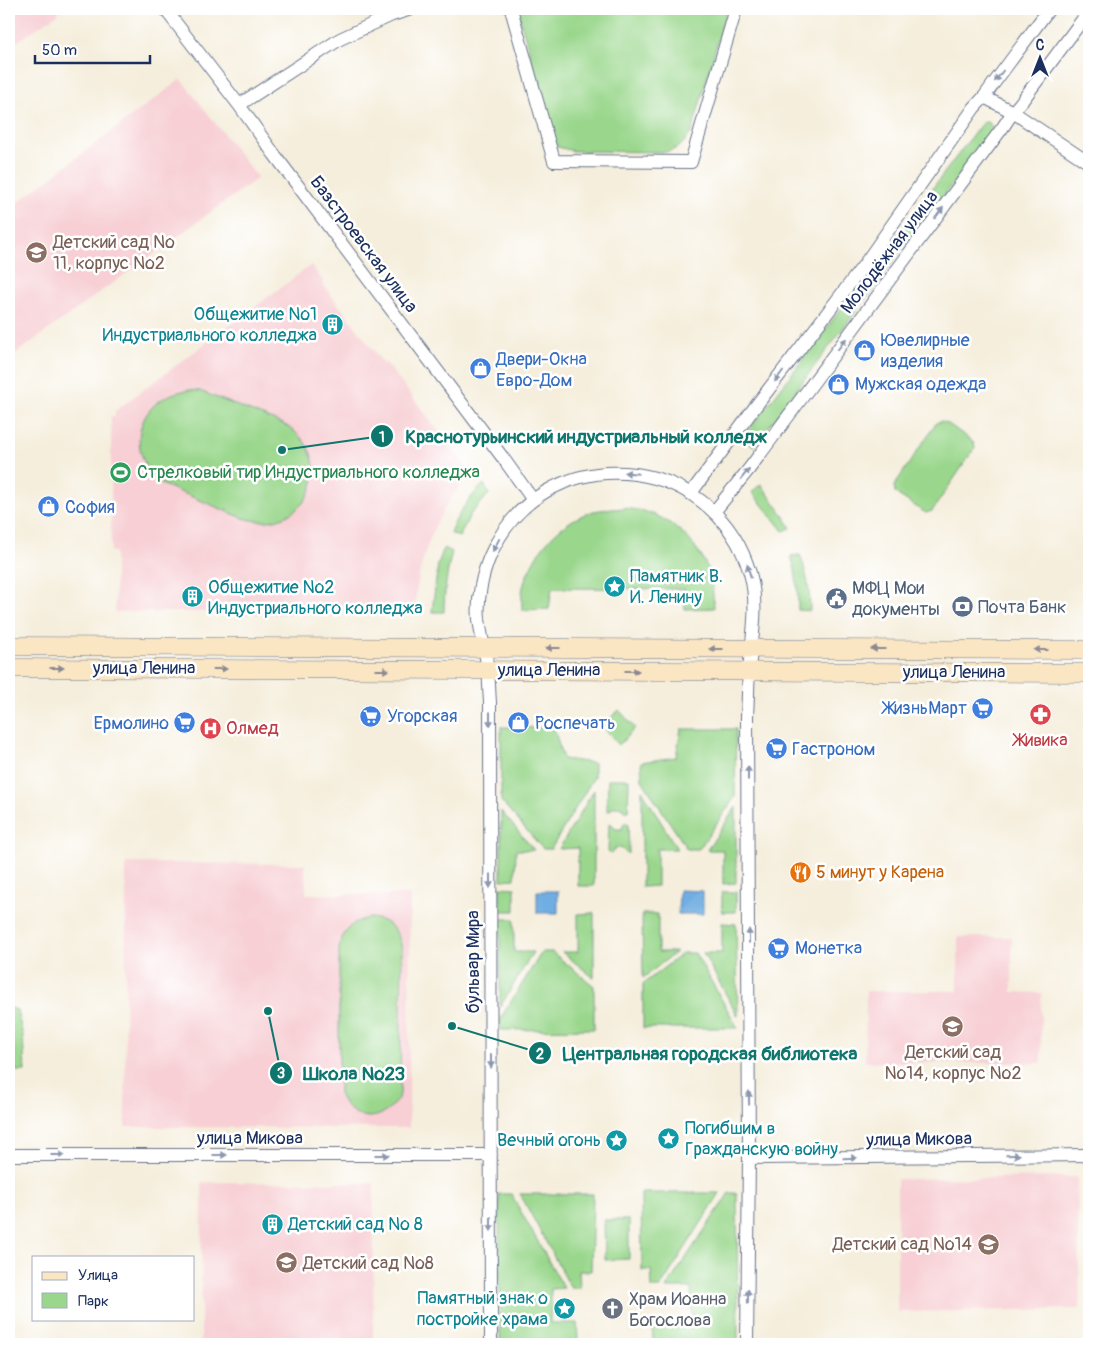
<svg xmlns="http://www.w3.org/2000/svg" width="1098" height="1353" font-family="Pangolin,sans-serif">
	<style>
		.built { fill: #f7cfd4 }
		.green { fill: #9ad78c; stroke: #5a8375 }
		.water { fill: #6fade2; stroke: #456ea0 }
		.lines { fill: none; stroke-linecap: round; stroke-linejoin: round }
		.street-casing { stroke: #67728a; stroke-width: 14 }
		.secondary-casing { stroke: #67728a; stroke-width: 19 }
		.street { stroke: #fff; stroke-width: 12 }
		.secondary { stroke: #fbe6c4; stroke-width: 18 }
		.oneway { fill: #8d97ae }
		.oneway2 { fill: #8b8a91 }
		.labels { text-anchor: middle; stroke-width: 5; stroke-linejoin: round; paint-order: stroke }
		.education-label { font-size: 18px; fill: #785e54; stroke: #fff; text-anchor: start }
		.street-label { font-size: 18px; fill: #1b2f5e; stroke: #fff }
		.culture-label { font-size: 18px; fill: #0d838f; stroke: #fff; text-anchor: start }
		.shop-label { font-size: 18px; fill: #366cbe; stroke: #fff; text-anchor: start }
		.leisure-label { font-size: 18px; fill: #27864d; stroke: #fff; text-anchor: start }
		.service-label { font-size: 18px; fill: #4e5e75; stroke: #fff; text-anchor: start }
		.health-label { font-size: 18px; fill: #be3a42; stroke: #fff; text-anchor: start }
		.food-label { font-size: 18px; fill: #c56008; stroke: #fff; text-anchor: start }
		.worship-label { font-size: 18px; fill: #5b616d; stroke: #fff; text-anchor: start }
		.leader { fill: none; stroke: #0f766e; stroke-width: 2 }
		.callout-dot { fill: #0f766e; stroke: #fff; stroke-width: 2 }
		.mark-label { font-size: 15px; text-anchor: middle; font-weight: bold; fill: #fff }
		.callout-label { font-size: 19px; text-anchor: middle; font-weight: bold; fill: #0f766e; stroke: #fff; stroke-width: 5; stroke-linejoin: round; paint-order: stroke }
	</style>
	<rect width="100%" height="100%" fill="#fff"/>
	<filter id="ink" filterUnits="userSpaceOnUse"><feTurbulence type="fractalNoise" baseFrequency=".02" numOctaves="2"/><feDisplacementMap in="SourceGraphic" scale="10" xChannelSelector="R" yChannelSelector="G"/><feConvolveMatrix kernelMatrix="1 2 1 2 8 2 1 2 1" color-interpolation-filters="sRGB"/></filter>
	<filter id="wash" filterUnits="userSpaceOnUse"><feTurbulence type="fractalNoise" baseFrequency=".0096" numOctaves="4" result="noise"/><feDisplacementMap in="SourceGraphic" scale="20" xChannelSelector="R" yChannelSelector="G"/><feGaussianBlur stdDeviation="1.12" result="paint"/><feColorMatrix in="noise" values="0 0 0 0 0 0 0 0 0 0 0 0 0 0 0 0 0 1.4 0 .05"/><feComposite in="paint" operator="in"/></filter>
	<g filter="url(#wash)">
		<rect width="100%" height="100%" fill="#f5eedc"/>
		<path class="built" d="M 9,9 L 59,9 L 58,14 L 9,47 Z
			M 181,79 L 258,178 L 15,354 L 9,354 L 9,209 Z
			M 311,265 L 323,281 L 322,283 L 384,364 L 386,363 L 471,473 L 457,490 L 444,509 L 434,529 L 426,549 L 420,571 L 416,593 L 415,615 L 222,614 L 221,612 L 115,612 L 115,552 L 111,552 L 111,416 L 115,416 L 115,411 Z
			M 126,863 L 305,864 L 306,894 L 410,895 L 409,1128 L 125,1127 Z
			M 958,937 L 1012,937 L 1012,992 L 1041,993 L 1041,1063 L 865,1062 L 866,991 L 958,991 Z
			M 1077,1177 L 1080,1309 L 897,1312 L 897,1179 Z
			M 202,1182 L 374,1183 L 373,1344 L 201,1343 Z"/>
		<path class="green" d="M 517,9 L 727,9 L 692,131 C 685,143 679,149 666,152 L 573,151 L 558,147 L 555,142 Z
			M 986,122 L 989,123 L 992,127 L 992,132 L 754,446 L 743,438 L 982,123 Z
			M 189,390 L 200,391 L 283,424 C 343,456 309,538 243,518 L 161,484 C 122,449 138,396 189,390 Z
			M 941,421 L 947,423 L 971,440 L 974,443 L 975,448 L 932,511 L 926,513 L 898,495 L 895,492 L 894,486 L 936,423 Z
			M 484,484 L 489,494 L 470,515 L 459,537 L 450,533 C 457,515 469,497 484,484 Z
			M 761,484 L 784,516 L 791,528 L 783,531 L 752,492 Z
			M 625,508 C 631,509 638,510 644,511 C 673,519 700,545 709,573 C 713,585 713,596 714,608 L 685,609 L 684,589 L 552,588 L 549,609 L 522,610 C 522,602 521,594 523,587 C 533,552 559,521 594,511 C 604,509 614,509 625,508 Z
			M 444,548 L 452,552 C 447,571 444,592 444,612 L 432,612 L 438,564 Z
			M 800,555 C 807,573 810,591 810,611 L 798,610 C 798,591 797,574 791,556 Z
			M 619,710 L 635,728 L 619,745 L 602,726 Z
			M 501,727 L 554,728 L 563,759 L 594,763 L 594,777 L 551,849 L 543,849 L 501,801 Z
			M 681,729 L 736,729 L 735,797 L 699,849 L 687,849 L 642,780 L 641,762 L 676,757 Z
			M 608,779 L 629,779 L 628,811 L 624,811 L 622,807 L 612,807 L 611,810 L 607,811 Z
			M 594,790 L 594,886 L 578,886 L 578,848 L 559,849 Z
			M 642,790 L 677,849 L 657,849 L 657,886 L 642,887 Z
			M 736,807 L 736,883 L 723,884 L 723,850 L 707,850 Z
			M 501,811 L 534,850 L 516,850 L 515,879 L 501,880 Z
			M 609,823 L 613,825 L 615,829 L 622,829 L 624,823 L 628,823 L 629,853 L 626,853 C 623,849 620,847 615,848 L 612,853 L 608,852 Z
			M 500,887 L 515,888 L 515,911 L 500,911 Z
			M 722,892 L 736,892 L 736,912 L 722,912 Z
			M 594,913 L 594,978 L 562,952 L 578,952 L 578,914 Z
			M 642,914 L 658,914 L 658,952 L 676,952 L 643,978 Z
			M 371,918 C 389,920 399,930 402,949 L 400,1094 C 387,1124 352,1125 339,1094 L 339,949 C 342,931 352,920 371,918 Z
			M 500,919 L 514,919 L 514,952 L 533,952 L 500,1007 Z
			M 722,923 L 736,924 L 738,1016 L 703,953 L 722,953 Z
			M 542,952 L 552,952 L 594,986 L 594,1029 L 500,1030 L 500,1019 Z
			M 683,953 L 695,953 L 738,1028 L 643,1028 L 643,984 Z
			M 9,1007 L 17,1010 L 23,1036 L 25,1071 L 9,1071 Z
			M 641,1193 L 720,1193 L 660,1288 L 652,1288 L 651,1270 L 642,1270 Z
			M 729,1193 L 737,1193 L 738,1344 L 635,1344 L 635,1342 L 653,1342 L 652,1325 L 692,1324 L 691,1288 L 666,1288 Z
			M 499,1194 L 511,1194 L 564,1288 L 551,1289 L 550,1323 L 577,1323 L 578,1341 L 595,1341 L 595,1344 L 500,1344 Z
			M 520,1194 L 593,1194 L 591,1271 L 579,1271 L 580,1288 L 571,1288 Z
			M 604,1220 L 629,1220 L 629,1259 L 605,1260 Z"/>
		<path class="water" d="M 679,890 L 703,891 L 703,914 L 678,914 Z
			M 537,891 L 558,891 L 558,913 L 537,913 Z"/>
	</g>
	<g filter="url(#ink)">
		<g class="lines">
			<defs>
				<path id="street" d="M 165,9 L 239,105 L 274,154 L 503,458 L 533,500
					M 511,9 L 554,161 L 691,162 L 736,9
					M 984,97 L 1013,112 L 1089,163
					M 239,105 L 340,39 L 392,15 L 411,9
					M 691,493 L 752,411 L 864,265 L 974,108 L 984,97 L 994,83 L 1049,9
					M 714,512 L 749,469 L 1003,127 L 1013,112 L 1022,101 L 1089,11
					M 9,1155 L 491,1155
					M 749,1158 L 1089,1155
					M 491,1344 L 490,702 C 489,690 489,679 488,668 C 485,652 481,635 479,619 C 477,599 482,575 490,556 C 541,437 713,448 750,573 C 759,605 752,638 749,670 C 748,685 748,701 747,716 L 749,1158 L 747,1344"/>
				<path id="secondary" d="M 9,646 L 1089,650
					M 9,668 L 1089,673"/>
			</defs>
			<use href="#street" class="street-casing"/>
			<use href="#secondary" class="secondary-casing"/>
			<use href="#street" class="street"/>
			<use href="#secondary" class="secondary"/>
		</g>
		<defs><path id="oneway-solid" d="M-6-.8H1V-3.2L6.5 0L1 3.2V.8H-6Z" transform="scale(1.25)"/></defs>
		<g class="oneway">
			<use href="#oneway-solid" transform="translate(999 76) rotate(127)"/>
			<use href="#oneway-solid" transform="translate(939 213) rotate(-53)"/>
			<use href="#oneway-solid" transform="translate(842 344) rotate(-53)"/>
			<use href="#oneway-solid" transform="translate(779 376) rotate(127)"/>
			<use href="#oneway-solid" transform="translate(631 473) rotate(-175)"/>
			<use href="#oneway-solid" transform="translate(745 474) rotate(-51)"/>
			<use href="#oneway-solid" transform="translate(496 545) rotate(118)"/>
			<use href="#oneway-solid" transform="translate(749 571) rotate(-107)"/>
			<use href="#oneway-solid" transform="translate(490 719) rotate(90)"/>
			<use href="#oneway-solid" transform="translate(748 773) rotate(-90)"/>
			<use href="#oneway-solid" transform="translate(490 881) rotate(90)"/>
			<use href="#oneway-solid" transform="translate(749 936) rotate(-90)"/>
			<use href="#oneway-solid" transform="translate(491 1061) rotate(90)"/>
			<use href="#oneway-solid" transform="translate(749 1098) rotate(-91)"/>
			<use href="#oneway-solid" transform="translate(58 1155)"/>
			<use href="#oneway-solid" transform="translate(220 1155)"/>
			<use href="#oneway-solid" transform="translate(382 1155)"/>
			<use href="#oneway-solid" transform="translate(1013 1155) rotate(-1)"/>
			<use href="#oneway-solid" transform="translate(850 1158) rotate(-1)"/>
			<use href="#oneway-solid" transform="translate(491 1224) rotate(90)"/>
			<use href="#oneway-solid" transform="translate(748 1296) rotate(-89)"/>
		</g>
		<g class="oneway2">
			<use href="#oneway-solid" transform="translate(553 648) rotate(-180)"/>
			<use href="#oneway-solid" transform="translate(716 649) rotate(-180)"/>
			<use href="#oneway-solid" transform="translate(878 649) rotate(-180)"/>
			<use href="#oneway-solid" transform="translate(1041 650) rotate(-180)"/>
			<use href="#oneway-solid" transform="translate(57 668)"/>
			<use href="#oneway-solid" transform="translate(220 669)"/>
			<use href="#oneway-solid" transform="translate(382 670)"/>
			<use href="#oneway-solid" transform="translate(632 671)"/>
		</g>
	</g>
	<defs>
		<symbol id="school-disc" viewBox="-11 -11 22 22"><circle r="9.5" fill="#8d6e63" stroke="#fff"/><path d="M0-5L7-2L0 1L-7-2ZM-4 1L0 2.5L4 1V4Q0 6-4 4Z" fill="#fff"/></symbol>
		<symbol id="building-disc" viewBox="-11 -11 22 22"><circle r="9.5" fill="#0f9aa8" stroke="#fff"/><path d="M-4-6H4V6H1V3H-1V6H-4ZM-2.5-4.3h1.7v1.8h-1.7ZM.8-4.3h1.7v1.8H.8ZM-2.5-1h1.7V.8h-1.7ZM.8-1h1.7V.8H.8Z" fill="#fff"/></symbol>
		<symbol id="shop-disc" viewBox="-11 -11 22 22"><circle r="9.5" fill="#3f7fe0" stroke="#fff"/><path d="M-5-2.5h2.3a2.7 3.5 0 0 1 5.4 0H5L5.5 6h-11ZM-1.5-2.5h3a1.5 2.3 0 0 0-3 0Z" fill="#fff"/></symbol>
		<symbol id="stadium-disc" viewBox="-11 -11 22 22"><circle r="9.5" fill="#2e9e5b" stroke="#fff"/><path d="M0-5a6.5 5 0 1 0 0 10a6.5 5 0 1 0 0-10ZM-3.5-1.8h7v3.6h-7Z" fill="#fff"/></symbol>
		<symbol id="sight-disc" viewBox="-11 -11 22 22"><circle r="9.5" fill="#0f9aa8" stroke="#fff"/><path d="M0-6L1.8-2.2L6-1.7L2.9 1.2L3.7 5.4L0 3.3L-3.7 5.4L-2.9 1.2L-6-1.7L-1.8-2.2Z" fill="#fff"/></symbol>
		<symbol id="civic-disc" viewBox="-11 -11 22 22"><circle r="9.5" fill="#5c6f8a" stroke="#fff"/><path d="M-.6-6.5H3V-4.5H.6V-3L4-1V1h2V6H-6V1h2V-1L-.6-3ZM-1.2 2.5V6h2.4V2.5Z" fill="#fff"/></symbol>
		<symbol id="bank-disc" viewBox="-11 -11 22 22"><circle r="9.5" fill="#5c6f8a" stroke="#fff"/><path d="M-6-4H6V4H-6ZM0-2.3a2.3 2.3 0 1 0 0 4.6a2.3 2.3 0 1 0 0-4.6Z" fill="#fff"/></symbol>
		<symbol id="supermarket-disc" viewBox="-11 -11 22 22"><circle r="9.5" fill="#3f7fe0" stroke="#fff"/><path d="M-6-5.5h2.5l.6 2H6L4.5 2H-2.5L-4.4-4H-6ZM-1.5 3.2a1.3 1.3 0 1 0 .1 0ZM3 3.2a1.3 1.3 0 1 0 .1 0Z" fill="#fff"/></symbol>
		<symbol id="pharmacy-disc" viewBox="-11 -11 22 22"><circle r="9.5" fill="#e0444e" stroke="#fff"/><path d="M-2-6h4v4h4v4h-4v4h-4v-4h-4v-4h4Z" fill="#fff"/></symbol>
		<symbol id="hospital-disc" viewBox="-11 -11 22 22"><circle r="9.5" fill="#e0444e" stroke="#fff"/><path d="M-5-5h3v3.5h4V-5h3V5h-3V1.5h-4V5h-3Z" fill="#fff"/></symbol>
		<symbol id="restaurant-disc" viewBox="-11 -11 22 22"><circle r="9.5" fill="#e8710a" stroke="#fff"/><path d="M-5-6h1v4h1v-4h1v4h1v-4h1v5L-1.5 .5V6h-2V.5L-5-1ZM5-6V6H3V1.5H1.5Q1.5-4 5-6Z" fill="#fff"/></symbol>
		<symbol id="church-disc" viewBox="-11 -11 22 22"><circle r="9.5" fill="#6b7280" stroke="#fff"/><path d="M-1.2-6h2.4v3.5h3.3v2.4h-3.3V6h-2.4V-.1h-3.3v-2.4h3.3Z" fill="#fff"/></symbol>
	</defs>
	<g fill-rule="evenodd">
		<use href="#school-disc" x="24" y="240" width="25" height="25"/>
		<use href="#building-disc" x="320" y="312" width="25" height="25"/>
		<use href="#shop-disc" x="852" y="338" width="25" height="25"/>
		<use href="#shop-disc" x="468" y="356" width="25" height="25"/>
		<use href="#shop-disc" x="826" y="372" width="25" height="25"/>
		<use href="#stadium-disc" x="108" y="460" width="25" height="25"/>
		<use href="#shop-disc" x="36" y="494" width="25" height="25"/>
		<use href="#sight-disc" x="602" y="574" width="25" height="25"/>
		<use href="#building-disc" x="180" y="584" width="25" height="25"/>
		<use href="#civic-disc" x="824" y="586" width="25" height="25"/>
		<use href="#bank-disc" x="950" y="594" width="25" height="25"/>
		<use href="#supermarket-disc" x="970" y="696" width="25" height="25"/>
		<use href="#pharmacy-disc" x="1028" y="702" width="25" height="25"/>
		<use href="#supermarket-disc" x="358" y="704" width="25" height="25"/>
		<use href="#supermarket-disc" x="172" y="710" width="25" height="25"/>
		<use href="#shop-disc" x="506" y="710" width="25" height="25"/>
		<use href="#hospital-disc" x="198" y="716" width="25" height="25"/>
		<use href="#supermarket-disc" x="764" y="736" width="25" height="25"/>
		<use href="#restaurant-disc" x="788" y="860" width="25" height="25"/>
		<use href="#supermarket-disc" x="766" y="936" width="25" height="25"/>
		<use href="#school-disc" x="940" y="1014" width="25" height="25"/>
		<use href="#sight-disc" x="656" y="1126" width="25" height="25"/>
		<use href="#sight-disc" x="604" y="1128" width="25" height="25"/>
		<use href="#building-disc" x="260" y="1212" width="25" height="25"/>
		<use href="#school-disc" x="976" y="1232" width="25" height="25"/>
		<use href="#school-disc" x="274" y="1250" width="25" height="25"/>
		<use href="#sight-disc" x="552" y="1296" width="25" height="25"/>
		<use href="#church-disc" x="600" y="1296" width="25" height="25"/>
	</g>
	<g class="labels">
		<g class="education-label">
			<text x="53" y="248">Детский сад №<tspan x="53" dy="21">11, корпус №2</tspan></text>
			<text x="953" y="1058" text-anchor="middle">Детский сад<tspan x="953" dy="21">№14, корпус №2</tspan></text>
			<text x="972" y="1250" text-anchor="end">Детский сад №14</text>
			<text x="303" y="1269">Детский сад №8</text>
		</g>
		<g class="street-label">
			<text transform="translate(364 244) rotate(53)" y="6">Базстроевская улица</text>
			<text transform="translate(889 252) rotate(-53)" y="6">Молодёжная улица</text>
			<text x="144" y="674">улица Ленина</text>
			<text x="549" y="676">улица Ленина</text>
			<text x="954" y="678">улица Ленина</text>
			<text transform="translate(473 962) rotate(-90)" y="6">бульвар Мира</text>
			<text x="250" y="1144">улица Микова</text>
			<text transform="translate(919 1139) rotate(-1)" y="6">улица Микова</text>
		</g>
		<g class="culture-label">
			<text x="317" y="320" text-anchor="end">Общежитие №1<tspan x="317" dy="21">Индустриального колледжа</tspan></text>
			<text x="630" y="582">Памятник В.<tspan x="630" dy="21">И. Ленину</tspan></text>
			<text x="208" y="593">Общежитие №2<tspan x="208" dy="21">Индустриального колледжа</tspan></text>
			<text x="685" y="1134">Погибшим в<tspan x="685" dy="21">Гражданскую войну</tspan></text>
			<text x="601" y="1146" text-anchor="end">Вечный огонь</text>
			<text x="288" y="1230">Детский сад № 8</text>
			<text x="548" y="1304" text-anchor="end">Памятный знак о<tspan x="548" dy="21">постройке храма</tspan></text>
		</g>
		<g class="shop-label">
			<text x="881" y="346">Ювелирные<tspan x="881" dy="21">изделия</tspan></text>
			<text x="496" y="365">Двери-Окна<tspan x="496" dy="21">Евро-Дом</tspan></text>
			<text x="855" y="390">Мужская одежда</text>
			<text x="65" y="513">София</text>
			<text x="967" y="714" text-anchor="end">ЖизньМарт</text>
			<text x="387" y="722">Угорская</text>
			<text x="169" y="729" text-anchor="end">Ермолино</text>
			<text x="535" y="729">Роспечать</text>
			<text x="792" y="755">Гастроном</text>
			<text x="795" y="954">Монетка</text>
		</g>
		<g class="leisure-label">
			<text x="137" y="478">Стрелковый тир Индустриального колледжа</text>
		</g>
		<g class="service-label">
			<text x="852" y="594">МФЦ Мои<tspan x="852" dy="21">документы</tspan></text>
			<text x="978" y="613">Почта Банк</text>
		</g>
		<g class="health-label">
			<text x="226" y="734">Олмед</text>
			<text x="1041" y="746" text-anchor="middle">Живика</text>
		</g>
		<g class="food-label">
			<text x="816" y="878">5 минут у Карена</text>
		</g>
		<g class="worship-label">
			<text x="629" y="1305">Храм Иоанна<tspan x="629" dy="21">Богослова</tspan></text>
		</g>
	</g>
	<path class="leader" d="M282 450L382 436M452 1026L540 1053M268 1011L281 1073"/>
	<g class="callout-dot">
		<circle cx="282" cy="450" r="5"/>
		<circle cx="452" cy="1026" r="5"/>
		<circle cx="268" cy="1011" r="5"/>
		<circle cx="382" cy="436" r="12"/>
		<circle cx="540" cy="1053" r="12"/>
		<circle cx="281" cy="1073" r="12"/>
	</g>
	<g class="mark-label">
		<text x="382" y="442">1</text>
		<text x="540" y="1059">2</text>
		<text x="281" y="1078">3</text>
	</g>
	<g class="callout-label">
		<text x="586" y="443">Краснотурьинский индустриальный колледж</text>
		<text x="710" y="1060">Центральная городская библиотека</text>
		<text x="354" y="1080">Школа №23</text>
	</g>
	<rect width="1098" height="1353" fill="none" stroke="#fff" stroke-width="30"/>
	<rect x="32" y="1256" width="162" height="65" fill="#ffffff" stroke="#a4acbf"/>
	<rect x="42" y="1272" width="25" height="8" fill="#fbe6c4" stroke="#a4acbf"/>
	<text x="78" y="1280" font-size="15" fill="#1b2f5e">Улица</text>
	<rect x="42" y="1293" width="25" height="15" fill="#9ad78c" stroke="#a4acbf"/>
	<text x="78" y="1306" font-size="15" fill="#1b2f5e">Парк</text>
	<g transform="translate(1040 58)" stroke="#ffffff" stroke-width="4" paint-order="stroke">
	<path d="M0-4L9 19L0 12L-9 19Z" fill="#1b2f5e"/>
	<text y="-8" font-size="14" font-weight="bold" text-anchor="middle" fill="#1b2f5e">С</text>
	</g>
	<path d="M35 55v8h115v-8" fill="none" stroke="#1b2f5e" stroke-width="2.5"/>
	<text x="42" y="55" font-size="15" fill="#1b2f5e" stroke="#ffffff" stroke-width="4" paint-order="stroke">50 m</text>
</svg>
